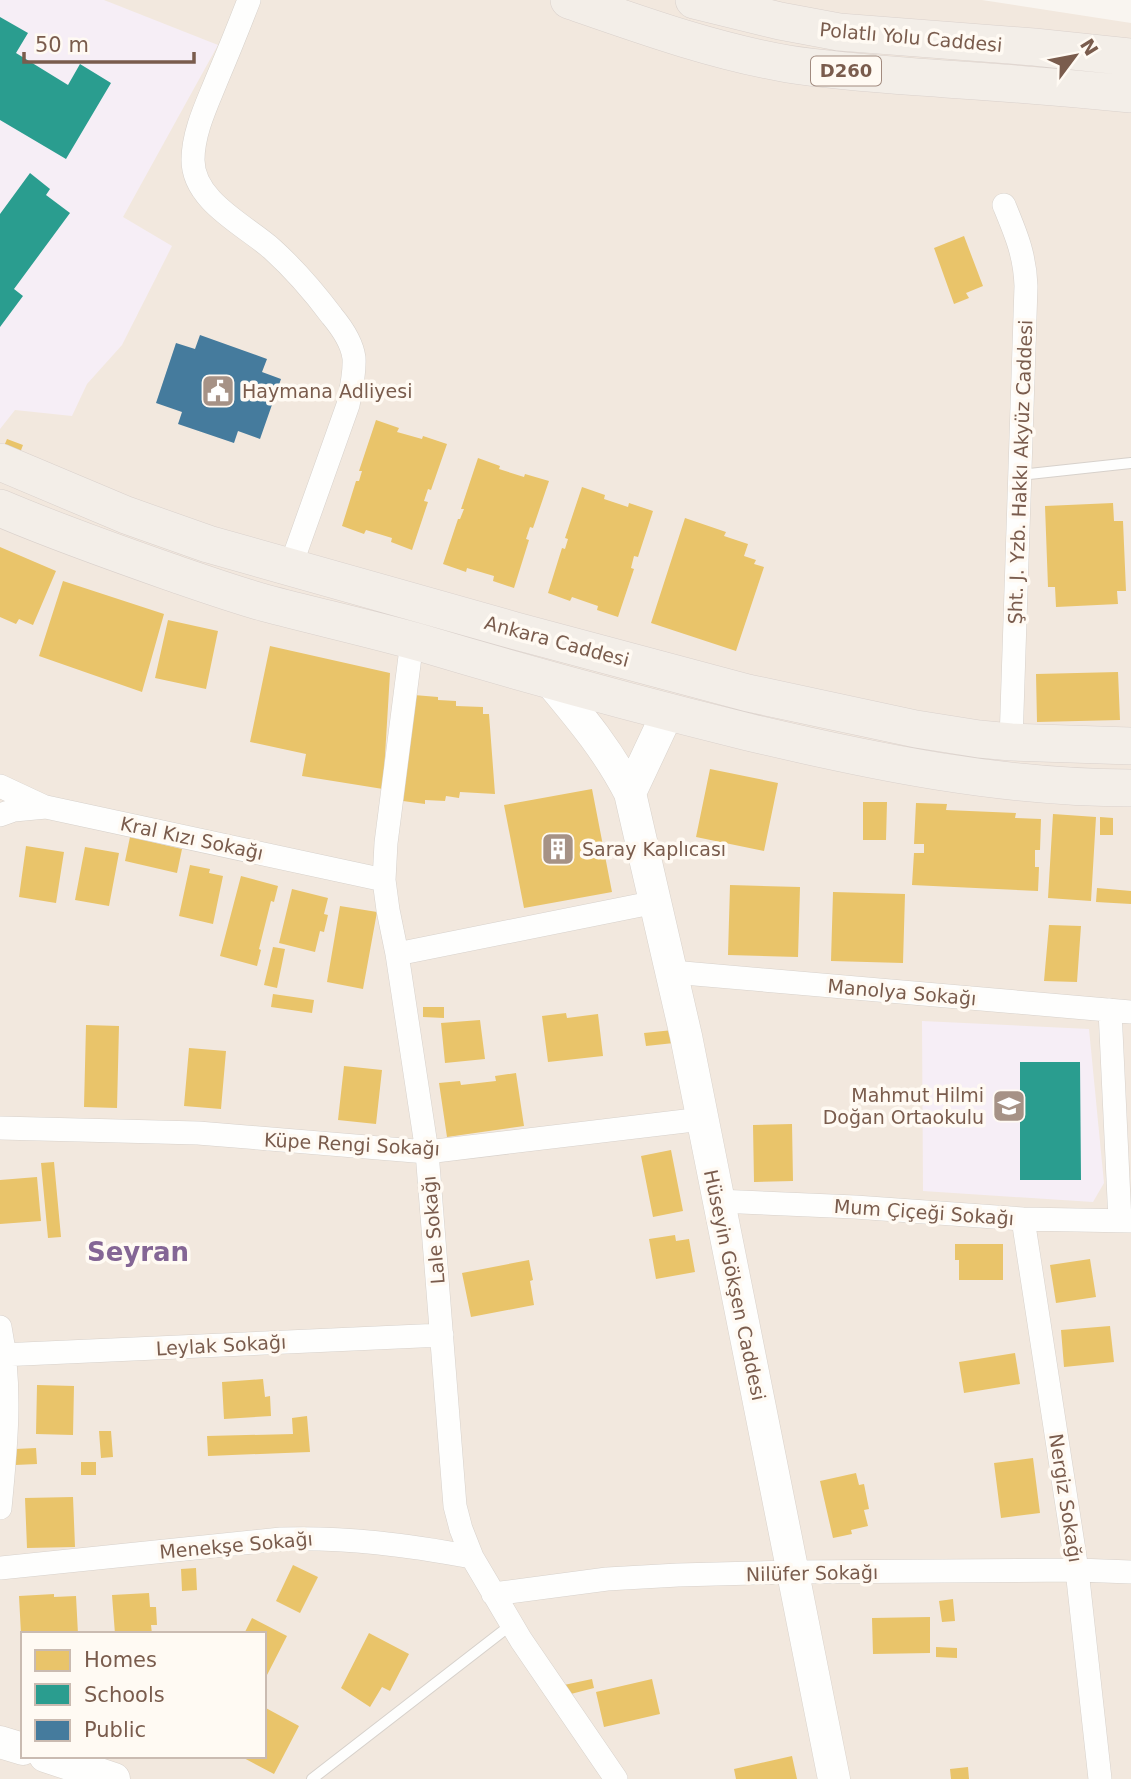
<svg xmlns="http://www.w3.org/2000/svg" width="1131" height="1779" font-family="'DejaVu Sans',sans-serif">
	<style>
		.residential { fill: #f2e8de; fill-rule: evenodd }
		.education { fill: #f6eef6 }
		.homes { fill: #e9c46a }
		.schools { fill: #2a9d8f }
		.public { fill: #457b9d }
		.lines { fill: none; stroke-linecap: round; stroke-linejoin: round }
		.lane-casing { stroke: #d7d1cb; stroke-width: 12 }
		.street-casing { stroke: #d7d1cb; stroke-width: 24 }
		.secondary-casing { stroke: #d9d2cb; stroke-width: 33 }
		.primary-casing { stroke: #dad1cc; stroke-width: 38 }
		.lane { stroke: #fefefd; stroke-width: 10 }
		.street { stroke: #fefefd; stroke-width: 23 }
		.secondary { stroke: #fefefd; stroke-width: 32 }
		.primary { stroke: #f3eee8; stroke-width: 37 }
		.labels { text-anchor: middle; stroke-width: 7; stroke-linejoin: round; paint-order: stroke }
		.shield { fill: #fffaf3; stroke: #a28b7f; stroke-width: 2 }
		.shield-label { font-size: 18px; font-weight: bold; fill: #7a5c4d }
		.street-label { font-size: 19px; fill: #7a5c4d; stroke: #fffaf3 }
		.poi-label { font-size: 19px; fill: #7a5c4d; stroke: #fffaf3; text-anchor: start }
		.district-label { font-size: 26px; font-weight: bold; fill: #846695; stroke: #fffaf3 }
	</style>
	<rect width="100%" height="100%" fill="#f9f5f0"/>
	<path class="residential" d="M 0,0 L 982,0 L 1131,23 L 1131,1779 L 0,1779 ZM 23,1634 L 264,1634 L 264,1756 L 23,1756 Z"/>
	<path class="education" d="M 0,0 L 104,0 L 218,45 L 123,217 L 172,246 L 122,345 L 87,384 L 72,416 L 15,410 L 0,429 Z
		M 922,1021 L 1089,1029 L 1104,1183 L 1093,1202 L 923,1191 Z"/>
	<path class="homes" d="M 964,236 L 983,286 L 966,293 L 969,298 L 954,304 L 934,248 Z
		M 376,420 L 399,428 L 397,432 L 422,439 L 423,436 L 447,444 L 431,490 L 428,489 L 424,501 L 428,502 L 412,550 L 391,542 L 392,538 L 366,530 L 364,534 L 342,526 L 356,481 L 359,481 L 362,471 L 359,471 Z
		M 7,439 L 23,445 L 18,458 L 2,451 Z
		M 478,458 L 500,466 L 499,469 L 524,477 L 525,474 L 549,481 L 533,528 L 530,527 L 526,539 L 529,540 L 514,588 L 493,581 L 494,576 L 467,568 L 466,572 L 443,564 L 458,519 L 460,519 L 464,509 L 461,509 Z
		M 582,487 L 605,495 L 604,499 L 628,507 L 629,503 L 653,511 L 638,557 L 634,556 L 631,568 L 634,569 L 618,617 L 597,610 L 598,606 L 572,597 L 570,601 L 548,593 L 562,548 L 565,549 L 568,539 L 565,538 Z
		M 1113,503 L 1114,521 L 1123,521 L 1126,591 L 1117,591 L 1118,604 L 1056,607 L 1055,587 L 1048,587 L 1045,506 Z
		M 685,518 L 726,532 L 724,536 L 748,544 L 744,556 L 756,560 L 754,564 L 764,567 L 736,651 L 651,623 Z
		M 0,547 L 56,571 L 33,625 L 19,619 L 16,624 L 0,617 Z
		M 63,581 L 164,614 L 142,692 L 39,656 Z
		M 168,620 L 218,631 L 206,689 L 155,678 Z
		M 270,646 L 390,673 L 383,789 L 302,776 L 306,754 L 250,742 Z
		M 1118,672 L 1120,720 L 1037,722 L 1036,674 Z
		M 414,695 L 438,697 L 438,700 L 456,701 L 456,706 L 483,707 L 483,714 L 489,714 L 495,794 L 460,792 L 459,798 L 446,796 L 445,801 L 425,800 L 425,804 L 403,801 Z
		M 710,769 L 778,783 L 764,851 L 696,837 Z
		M 592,789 L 612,892 L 524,908 L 504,805 Z
		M 863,802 L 887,802 L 886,840 L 863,840 Z
		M 916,803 L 947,804 L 946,810 L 1016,813 L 1015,818 L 1041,819 L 1040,850 L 1035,850 L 1035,867 L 1039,867 L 1038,891 L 912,885 L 914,853 L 924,853 L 924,844 L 914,844 Z
		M 1053,814 L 1096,817 L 1091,901 L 1048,898 Z
		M 1100,817 L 1113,818 L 1113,835 L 1100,835 Z
		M 130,837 L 182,849 L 177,873 L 125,861 Z
		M 26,846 L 64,852 L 56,903 L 19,897 Z
		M 85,847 L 119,853 L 109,906 L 75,900 Z
		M 190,865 L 210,869 L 209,873 L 223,876 L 213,924 L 179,916 Z
		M 241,876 L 278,886 L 274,902 L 271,901 L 259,949 L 261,950 L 257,966 L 220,956 Z
		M 730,885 L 800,887 L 798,957 L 728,955 Z
		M 1097,888 L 1131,891 L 1131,904 L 1096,902 Z
		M 292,889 L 328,898 L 324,914 L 328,915 L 324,932 L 320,931 L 315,952 L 279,943 Z
		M 833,892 L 905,894 L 903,963 L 831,961 Z
		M 340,906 L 377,912 L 363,989 L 327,982 Z
		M 1049,925 L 1081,926 L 1077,982 L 1044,981 Z
		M 273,947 L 285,949 L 277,988 L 264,985 Z
		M 273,994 L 314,1000 L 312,1013 L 271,1007 Z
		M 423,1007 L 444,1007 L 444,1018 L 423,1017 Z
		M 566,1013 L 567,1018 L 598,1014 L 603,1056 L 548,1062 L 542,1016 Z
		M 480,1020 L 485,1059 L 445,1063 L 441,1023 Z
		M 86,1025 L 119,1026 L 117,1108 L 84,1107 Z
		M 673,1030 L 674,1043 L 646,1046 L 644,1033 Z
		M 189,1048 L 226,1051 L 221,1109 L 184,1106 Z
		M 344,1066 L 382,1070 L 376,1124 L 338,1120 Z
		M 516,1073 L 524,1126 L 447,1137 L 439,1083 L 460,1081 L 461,1085 L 496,1081 L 495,1076 Z
		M 792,1124 L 793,1181 L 754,1182 L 753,1125 Z
		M 671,1150 L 683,1211 L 653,1217 L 641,1156 Z
		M 54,1162 L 61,1237 L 48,1238 L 41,1163 Z
		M 37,1177 L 41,1221 L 0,1224 L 0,1180 Z
		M 675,1235 L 676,1241 L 689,1239 L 695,1272 L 656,1279 L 649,1239 Z
		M 955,1244 L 1003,1244 L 1003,1280 L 959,1280 L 959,1260 L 955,1260 Z
		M 1090,1259 L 1096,1297 L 1056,1303 L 1050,1265 Z
		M 529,1260 L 533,1280 L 530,1281 L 534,1305 L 471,1317 L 462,1273 Z
		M 1110,1326 L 1114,1362 L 1064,1367 L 1061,1330 Z
		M 1015,1353 L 1020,1384 L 964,1393 L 959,1362 Z
		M 263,1379 L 265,1397 L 270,1396 L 271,1416 L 224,1419 L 222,1382 Z
		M 37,1385 L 74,1386 L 73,1435 L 36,1434 Z
		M 307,1416 L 310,1452 L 208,1456 L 207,1436 L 293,1434 L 292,1418 Z
		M 99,1431 L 111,1431 L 113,1457 L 101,1458 Z
		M 36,1448 L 37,1464 L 15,1465 L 15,1449 Z
		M 1033,1458 L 1040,1513 L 1001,1518 L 994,1463 Z
		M 81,1462 L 96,1462 L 96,1475 L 81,1475 Z
		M 856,1473 L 859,1485 L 864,1484 L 869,1509 L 864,1510 L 868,1526 L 851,1530 L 852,1534 L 833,1538 L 820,1481 Z
		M 73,1497 L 75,1547 L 27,1548 L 25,1498 Z
		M 293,1565 L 318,1577 L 300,1613 L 276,1601 Z
		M 196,1568 L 197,1590 L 182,1591 L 181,1569 Z
		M 149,1593 L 150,1607 L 156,1607 L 157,1625 L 151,1625 L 152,1634 L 115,1634 L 112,1595 Z
		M 54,1594 L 54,1597 L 76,1596 L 78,1634 L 21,1634 L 19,1596 Z
		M 953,1599 L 955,1621 L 942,1622 L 939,1601 Z
		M 930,1617 L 930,1653 L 873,1654 L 872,1618 Z
		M 252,1618 L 287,1636 L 267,1675 L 264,1673 L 264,1634 L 244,1634 Z
		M 369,1633 L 409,1654 L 390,1691 L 382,1687 L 370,1707 L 341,1688 Z
		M 936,1647 L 957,1648 L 957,1658 L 936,1657 Z
		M 592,1679 L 594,1688 L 567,1695 L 564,1685 Z
		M 652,1679 L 660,1714 L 604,1727 L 596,1692 Z
		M 264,1707 L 299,1726 L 274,1774 L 240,1756 L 264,1756 Z
		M 792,1756 L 797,1779 L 736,1779 L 734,1769 Z
		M 968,1767 L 969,1779 L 951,1779 L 950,1769 Z"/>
	<path class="schools" d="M 0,17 L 28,33 L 16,53 L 68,85 L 80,64 L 111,83 L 66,159 L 0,120 Z
		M 30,173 L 50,189 L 46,195 L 70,213 L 14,289 L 23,296 L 0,327 L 0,214 Z
		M 1020,1062 L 1080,1062 L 1081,1180 L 1020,1180 Z"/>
	<path class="public" d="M 200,335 L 267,359 L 262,372 L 281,379 L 260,439 L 238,431 L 234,443 L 178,424 L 182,412 L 156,403 L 176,343 L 195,349 Z"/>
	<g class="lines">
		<defs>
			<path id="lane" d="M 1020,475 L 1131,463
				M 312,1779 L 512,1624"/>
			<path id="street" d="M 249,0 C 239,26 228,53 217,79 C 207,104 193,132 193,160 C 193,201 245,225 272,249 C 294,269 314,292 332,316 C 342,328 352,342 354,358 C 355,373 351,390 348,405 L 290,568
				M 1004,205 C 1016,234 1025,255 1026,286 L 1011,742
				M 412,641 L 386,843 L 384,880 L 388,910 L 397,954 L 427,1152 L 455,1506 L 461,1529 L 472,1557 L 521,1640 L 616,1779
				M 0,786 L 45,807
				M 0,815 L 14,810 L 46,807 L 384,880
				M 397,954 L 656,902
				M 672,972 L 1131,1012
				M 1110,1010 L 1120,1221
				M 0,1128 L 198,1133 L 427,1152 L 702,1119
				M 717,1201 L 855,1207 L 1023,1219 L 1131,1221
				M 1023,1219 L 1077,1570 L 1100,1779
				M 0,1327 C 12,1387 6,1447 0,1508
				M 0,1355 L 442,1335
				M 0,1568 L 281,1539 C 347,1537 407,1545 472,1557
				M 493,1594 L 607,1579 L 678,1575 L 794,1572 L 1077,1570 L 1131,1572"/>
			<path id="secondary" d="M 550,681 C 580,717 608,750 630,793 L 686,1036 L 834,1779
				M 630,793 L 668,712
				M 0,1742 L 23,1749
				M 45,1756 L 114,1779"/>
			<path id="primary" d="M 569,0 C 641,25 713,51 788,64 C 840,72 893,75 946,79 C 1008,83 1069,88 1131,94
				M 694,0 L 780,21 L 839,32 L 1034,47 L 1131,57
				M 0,462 L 126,515 L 208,544 L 516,631 L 748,693 L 916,729 L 979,739 L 1011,742 L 1131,746
				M 0,508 C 56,532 113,552 170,572 C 202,583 233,594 265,603 C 318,617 372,629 425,644 C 532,676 639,705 748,732 C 874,762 1001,788 1131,788"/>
		</defs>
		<use href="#lane" class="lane-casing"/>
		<use href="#street" class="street-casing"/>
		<use href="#secondary" class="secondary-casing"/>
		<use href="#primary" class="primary-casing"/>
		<use href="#lane" class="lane"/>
		<use href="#street" class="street"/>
		<use href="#secondary" class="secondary"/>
		<use href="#primary" class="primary"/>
	</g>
	<defs>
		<symbol id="civic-square" viewBox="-11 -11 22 22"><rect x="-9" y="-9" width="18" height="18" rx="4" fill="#a69286" stroke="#fffaf3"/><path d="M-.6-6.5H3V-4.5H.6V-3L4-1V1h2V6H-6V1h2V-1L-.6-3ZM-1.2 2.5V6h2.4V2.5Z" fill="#fff"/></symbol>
		<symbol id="building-square" viewBox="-11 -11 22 22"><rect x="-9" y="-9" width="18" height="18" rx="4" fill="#a69286" stroke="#fffaf3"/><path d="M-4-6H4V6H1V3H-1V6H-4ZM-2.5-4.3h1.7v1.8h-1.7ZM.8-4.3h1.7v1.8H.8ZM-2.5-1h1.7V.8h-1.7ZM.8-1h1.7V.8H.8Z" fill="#fff"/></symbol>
		<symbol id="school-square" viewBox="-11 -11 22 22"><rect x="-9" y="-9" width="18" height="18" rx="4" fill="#a69286" stroke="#fffaf3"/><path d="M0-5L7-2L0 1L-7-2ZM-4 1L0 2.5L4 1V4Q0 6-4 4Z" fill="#fff"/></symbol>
	</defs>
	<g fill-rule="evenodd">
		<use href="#civic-square" x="199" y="372" width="38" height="38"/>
		<use href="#building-square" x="539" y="830" width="38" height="38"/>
		<use href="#school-square" x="990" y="1087" width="38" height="38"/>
	</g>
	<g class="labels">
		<rect class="shield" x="811" y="56.5" width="70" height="29" rx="5"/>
		<g class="shield-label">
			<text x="846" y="77">D260</text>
		</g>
		<g class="street-label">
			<text transform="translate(911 37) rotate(5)" y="7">Polatlı Yolu Caddesi</text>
			<text transform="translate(1020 472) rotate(-88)" y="7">Şht. J. Yzb. Hakkı Akyüz Caddesi</text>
			<text transform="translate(557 641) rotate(15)" y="7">Ankara Caddesi</text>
			<text transform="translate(192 838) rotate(12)" y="7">Kral Kızı Sokağı</text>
			<text transform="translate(902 992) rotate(5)" y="7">Manolya Sokağı</text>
			<text transform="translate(352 1144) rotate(3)" y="7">Küpe Rengi Sokağı</text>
			<text transform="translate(924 1212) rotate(4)" y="7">Mum Çiçeği Sokağı</text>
			<text transform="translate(433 1230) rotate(-95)" y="7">Lale Sokağı</text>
			<text transform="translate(735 1285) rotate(78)" y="7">Hüseyin Gökşen Caddesi</text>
			<text transform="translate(221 1345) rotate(-3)" y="7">Leylak Sokağı</text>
			<text transform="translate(1066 1498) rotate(81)" y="7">Nergiz Sokağı</text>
			<text transform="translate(236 1545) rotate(-5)" y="7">Menekşe Sokağı</text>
			<text transform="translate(812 1573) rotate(-1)" y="7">Nilüfer Sokağı</text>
		</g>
		<g class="poi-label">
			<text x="242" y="398">Haymana Adliyesi</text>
			<text x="582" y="856">Saray Kaplıcası</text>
			<text x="984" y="1102" text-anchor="end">Mahmut Hilmi<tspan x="984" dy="22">Doğan Ortaokulu</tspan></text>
		</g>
		<g class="district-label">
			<text x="138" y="1261">Seyran</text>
		</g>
	</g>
	<rect x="21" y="1632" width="245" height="126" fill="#fffaf3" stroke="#cabbb1" stroke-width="2"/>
	<rect x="35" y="1650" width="35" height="21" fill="#e9c46a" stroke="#cabbb1" stroke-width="2"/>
	<text x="84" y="1667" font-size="21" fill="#7a5c4d">Homes</text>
	<rect x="35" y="1684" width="35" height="21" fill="#2a9d8f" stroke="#cabbb1" stroke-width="2"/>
	<text x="84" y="1702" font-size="21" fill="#7a5c4d">Schools</text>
	<rect x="35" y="1720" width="35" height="21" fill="#457b9d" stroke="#cabbb1" stroke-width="2"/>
	<text x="84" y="1737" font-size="21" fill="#7a5c4d">Public</text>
	<g transform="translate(1075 56) rotate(58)" stroke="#fffaf3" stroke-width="5" paint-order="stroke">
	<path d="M0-5L12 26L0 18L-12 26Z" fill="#7a5c4d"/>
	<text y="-10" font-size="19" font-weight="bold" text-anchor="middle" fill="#7a5c4d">N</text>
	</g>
	<path d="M24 52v10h170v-10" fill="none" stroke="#7a5c4d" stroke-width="3.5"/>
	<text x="35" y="52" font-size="21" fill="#7a5c4d" stroke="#fffaf3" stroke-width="5" paint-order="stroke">50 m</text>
</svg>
